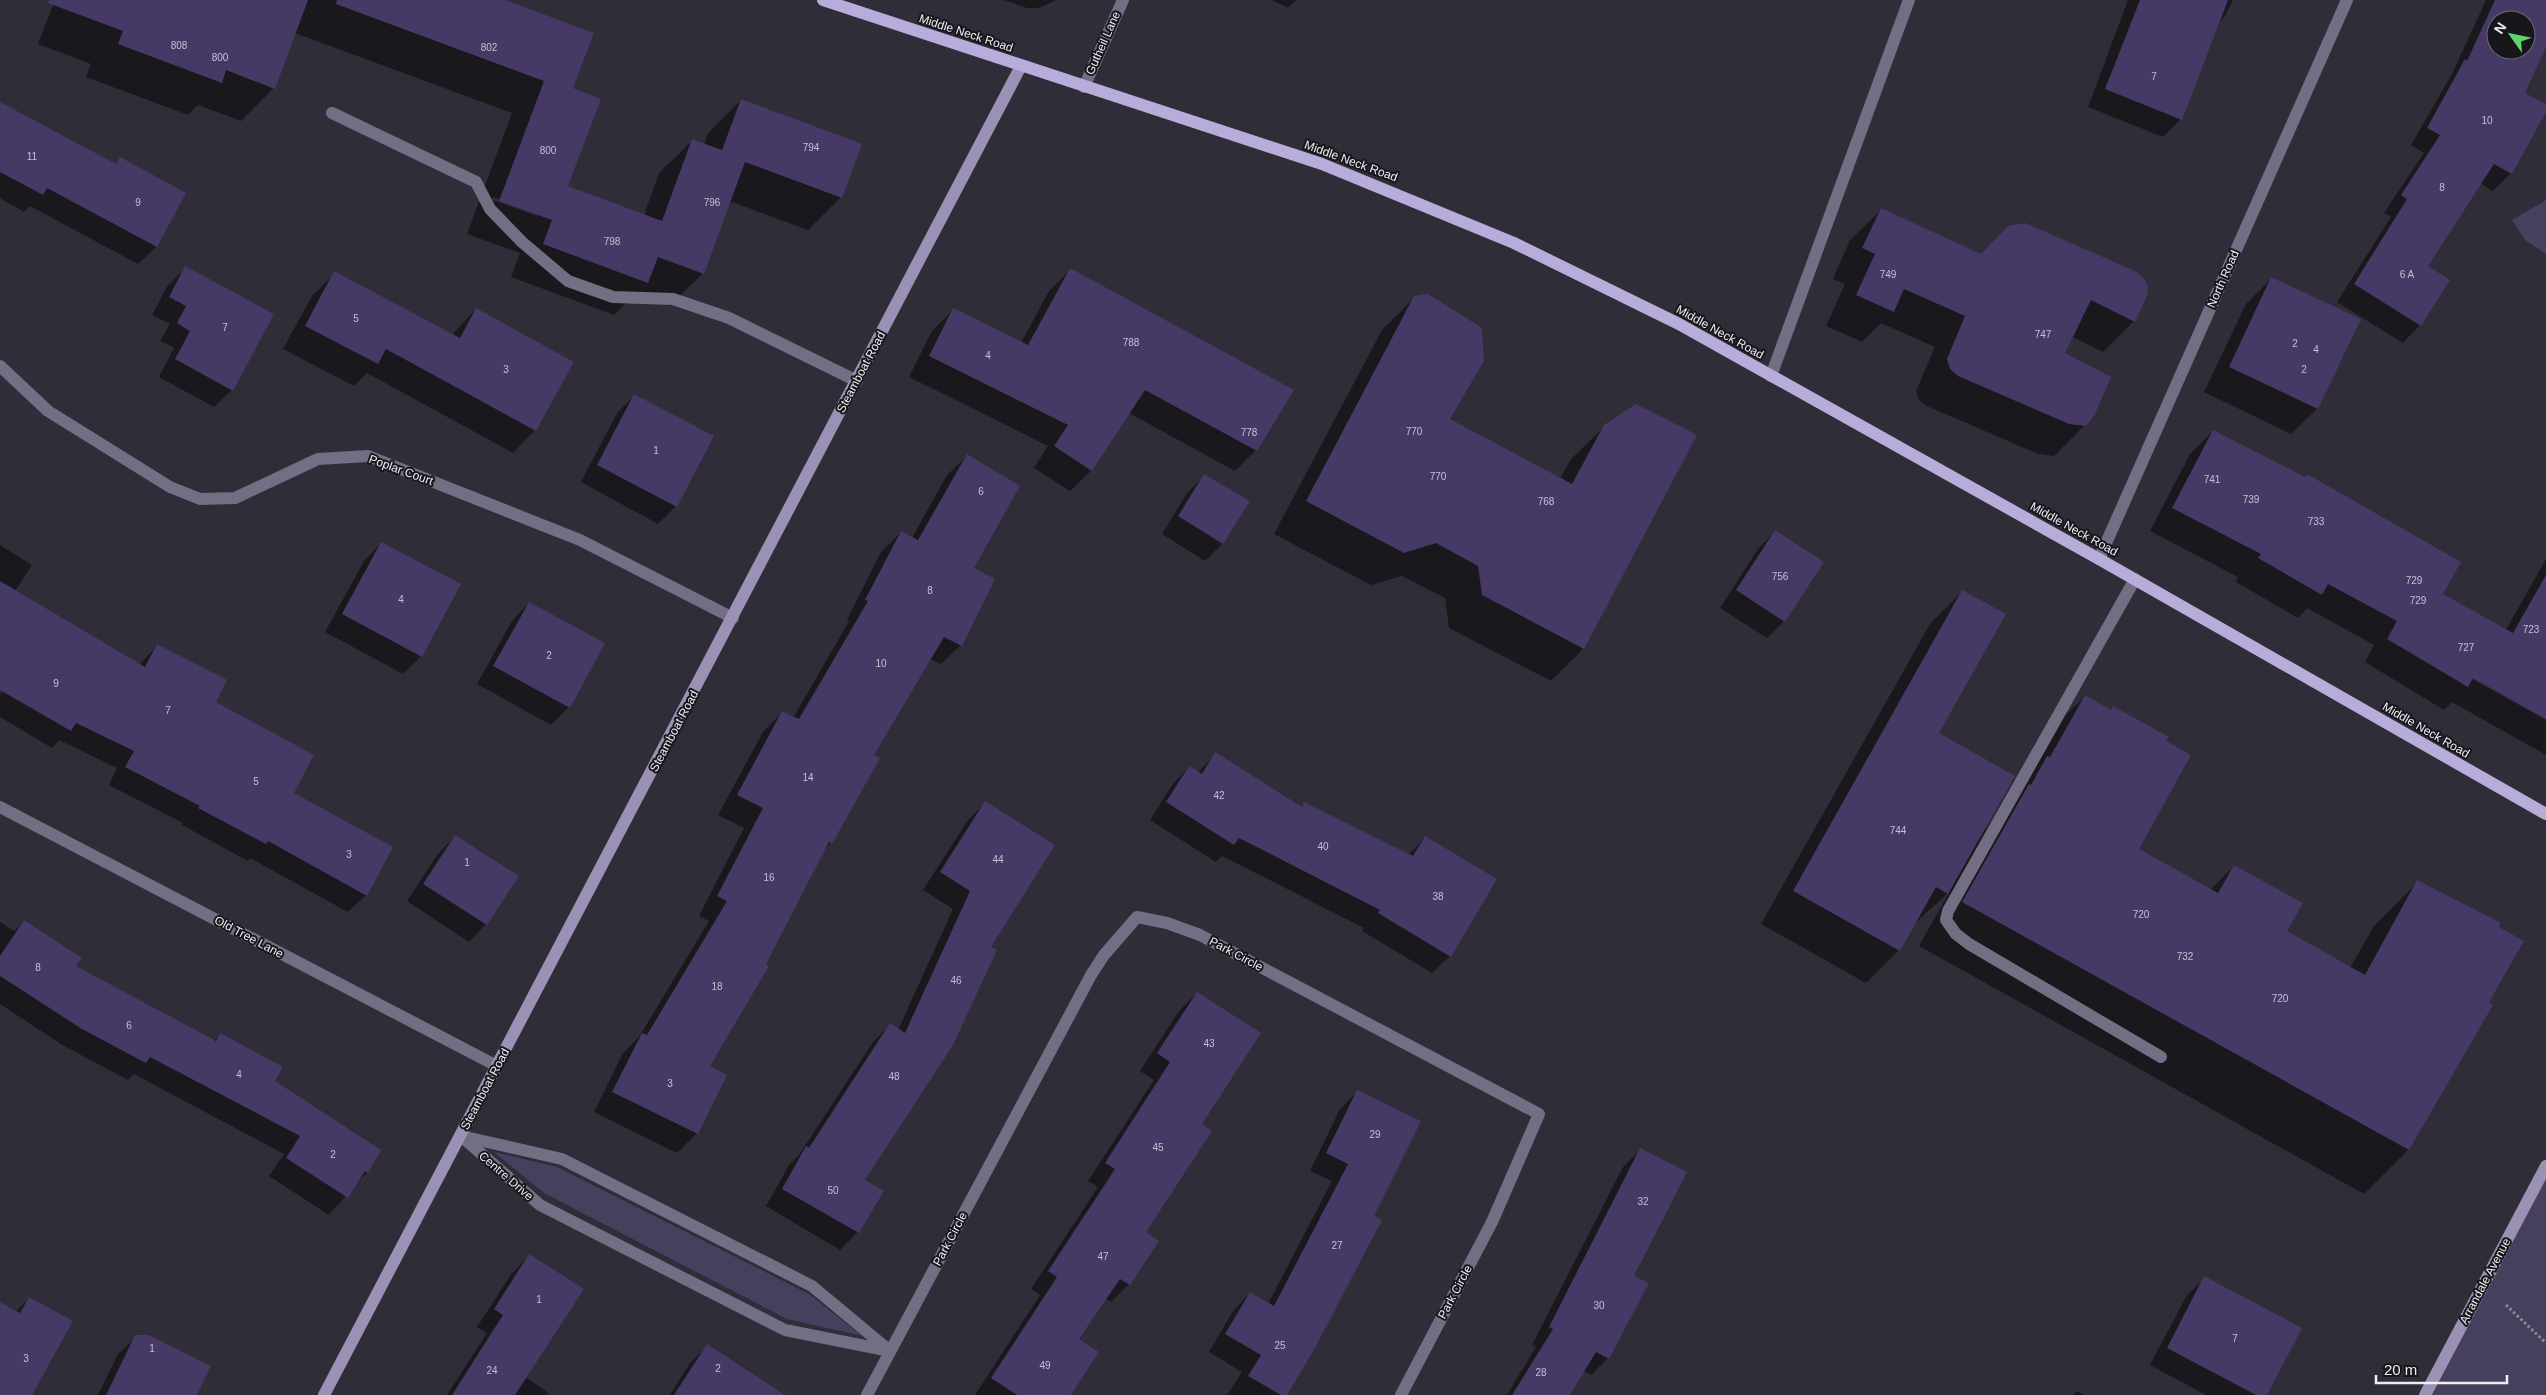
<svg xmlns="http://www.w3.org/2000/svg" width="2546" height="1395" font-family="Helvetica,sans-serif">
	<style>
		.green { fill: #473f5e }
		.shadow { fill: #0007; fill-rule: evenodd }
		.building { fill: #463966; fill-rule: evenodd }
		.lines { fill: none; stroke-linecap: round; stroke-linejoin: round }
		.path { stroke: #8b8991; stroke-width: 3; stroke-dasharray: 2.5 2.5; stroke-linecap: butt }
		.lane { stroke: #736e84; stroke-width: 12 }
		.street { stroke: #736e84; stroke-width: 12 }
		.secondary { stroke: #9a91b5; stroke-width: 12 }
		.primary { stroke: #b8adda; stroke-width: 12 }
		.labels { text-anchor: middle; stroke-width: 4; stroke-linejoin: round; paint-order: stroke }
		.number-label { font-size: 10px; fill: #c5c0d0 }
		.street-label { font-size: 12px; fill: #efedf4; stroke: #17161b }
	</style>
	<rect width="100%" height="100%" fill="#2f2d37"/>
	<path class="green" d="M 2546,200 L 2546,254 L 2525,240 L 2512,220 Z
		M 494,1152 L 557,1167 L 809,1294 L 862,1336 L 787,1319 L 544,1193 Z
		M 2546,1167 L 2546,1395 L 2425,1395 Z"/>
	<path class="shadow" d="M 55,0 L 501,0 L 571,89 L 567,187 L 644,215 L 659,173 L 692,141 L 704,145 L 708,133 L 741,100 L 841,197 L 808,230 L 729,201 L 703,273 L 670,306 L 636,293 L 614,315 L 511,277 L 520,253 L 467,234 L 512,113 L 295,33 L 274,88 L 241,121 L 198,105 L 188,115 L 86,77 L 91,64 L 38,44 ZM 493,197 L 538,214 L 538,216 L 492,200 Z
		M 1004,0 L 1056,0 L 1039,8 L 1027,8 Z
		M 1272,0 L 1296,0 L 1288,8 Z
		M 2128,0 L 2233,0 L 2225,16 L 2217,24 L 2181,119 L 2163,137 L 2088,107 Z
		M 2486,0 L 2546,0 L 2546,44 L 2523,93 L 2546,105 L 2546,109 L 2511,173 L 2493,191 L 2480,183 L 2426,266 L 2420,325 L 2403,343 L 2337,302 L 2391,217 L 2384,213 L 2424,153 L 2411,145 L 2452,74 ZM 2496,20 L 2526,20 L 2526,50 L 2496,50 Z
		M 0,103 L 114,165 L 120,159 L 184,193 L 156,247 L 138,264 L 30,206 L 24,212 L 0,198 Z
		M 1881,210 L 1981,255 L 2009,227 L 2134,321 L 2103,352 L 2071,336 L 2063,353 L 2085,425 L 2054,456 L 2038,454 L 1927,406 L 1919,400 L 1916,391 L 1935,347 L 1881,323 L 1862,342 L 1826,326 L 1845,284 L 1833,279 L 1850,240 Z
		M 186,268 L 232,390 L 214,407 L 159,377 L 174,348 L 160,341 L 170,324 L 152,315 L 168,285 Z
		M 1070,270 L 1256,450 L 1235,471 L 1129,413 L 1091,471 L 1070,491 L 1034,468 L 1048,446 L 909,377 L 932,331 L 953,310 L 1021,343 L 1049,291 Z
		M 335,273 L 452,335 L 476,309 L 535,430 L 513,453 L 367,373 L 354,386 L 283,349 L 312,296 Z
		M 2272,278 L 2360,320 L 2317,409 L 2291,434 L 2204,392 L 2246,304 Z
		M 1415,297 L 1448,420 L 1560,479 L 1571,459 L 1605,426 L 1583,649 L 1551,681 L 1449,628 L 1445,598 L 1402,576 L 1371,585 L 1274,534 L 1382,330 Z
		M 635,395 L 676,506 L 658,524 L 581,482 L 617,413 Z
		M 2213,431 L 2442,594 L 2506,630 L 2546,559 L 2546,717 L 2468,674 L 2467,676 L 2546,720 L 2546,755 L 2452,702 L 2444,710 L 2365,662 L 2374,645 L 2307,608 L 2298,618 L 2236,582 L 2238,577 L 2150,531 L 2190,454 Z
		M 967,456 L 972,568 L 961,645 L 941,664 L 930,659 L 872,756 L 831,843 L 822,852 L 708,1067 L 725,1075 L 696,1134 L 677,1153 L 594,1112 L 623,1053 L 639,1037 L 709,921 L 699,916 L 744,828 L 718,815 L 763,732 L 782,712 L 793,718 L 849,621 L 847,620 L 881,552 L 901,532 L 912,538 L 947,475 Z
		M 1205,475 L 1248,502 L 1222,544 L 1205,561 L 1162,534 L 1187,493 Z
		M 1775,531 L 1784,621 L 1767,638 L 1720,608 L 1758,549 Z
		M 381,543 L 421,656 L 403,674 L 325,632 L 364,561 Z
		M 0,545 L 32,565 L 15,591 L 139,665 L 157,646 L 215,703 L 292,793 L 366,895 L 348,912 L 250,858 L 248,861 L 182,825 L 183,823 L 109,785 L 117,768 L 59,740 L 52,748 L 0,717 L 0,695 L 15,670 L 0,660 Z
		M 1963,591 L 1938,733 L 1983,832 L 1991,823 L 2041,740 L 2085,696 L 2110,710 L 2113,707 L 2165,741 L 2137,850 L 2210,890 L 2234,866 L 2286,932 L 2350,968 L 2374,926 L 2418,882 L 2488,1003 L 2491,1005 L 2408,1150 L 2364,1194 L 1919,946 L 1950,891 L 1913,925 L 1899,950 L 1866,983 L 1761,924 L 1930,624 Z
		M 529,603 L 569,707 L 551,725 L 477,684 L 512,621 Z
		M 1216,754 L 1300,808 L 1305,803 L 1408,855 L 1425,838 L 1450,956 L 1432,973 L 1362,931 L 1364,928 L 1222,856 L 1216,862 L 1150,820 L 1172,785 L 1189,767 L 1197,773 Z
		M 985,803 L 989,948 L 863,1181 L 882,1191 L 858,1232 L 840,1250 L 766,1206 L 789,1165 L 799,1155 L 873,1042 L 890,1025 L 898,1030 L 953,909 L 923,890 L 968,820 Z
		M 455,836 L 486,924 L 469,942 L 407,901 L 438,854 Z
		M 0,922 L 14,931 L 24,922 L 74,967 L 213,1041 L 220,1035 L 367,1172 L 329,1215 L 269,1176 L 284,1154 L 134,1074 L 128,1080 L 64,1046 L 0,1004 Z
		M 1197,993 L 1200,1125 L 1144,1232 L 1157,1241 L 1129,1284 L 1111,1302 L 1105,1298 L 1077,1339 L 1069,1395 L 975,1395 L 1040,1295 L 1031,1289 L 1098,1187 L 1088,1181 L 1154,1080 L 1140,1071 L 1179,1011 Z
		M 1357,1092 L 1419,1122 L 1286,1395 L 1227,1395 L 1242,1372 L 1209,1352 L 1233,1311 L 1250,1293 L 1268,1304 L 1332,1181 L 1310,1171 L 1340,1109 Z
		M 1640,1150 L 1608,1358 L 1591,1375 L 1583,1371 L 1568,1395 L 1507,1395 L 1536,1347 L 1532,1345 L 1623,1167 Z
		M 529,1256 L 525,1377 L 549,1393 L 548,1395 L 447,1395 L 487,1333 L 477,1327 L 512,1273 Z
		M 2205,1278 L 2266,1395 L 2206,1395 L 2150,1365 L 2187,1295 Z
		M 29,1298 L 31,1395 L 0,1395 L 0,1303 L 16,1312 Z
		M 136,1337 L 196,1395 L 98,1395 L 118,1354 Z
		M 707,1346 L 776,1395 L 670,1395 L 690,1363 Z
		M 2077,1391 L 2084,1395 L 2073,1395 Z"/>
	<path class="building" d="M 49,0 L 308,0 L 275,89 L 226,70 L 222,83 L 118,44 L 123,31 L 48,3 Z
		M 337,0 L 505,0 L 594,33 L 573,88 L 601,99 L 568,186 L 662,221 L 692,139 L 722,150 L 741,99 L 862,144 L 842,198 L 745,162 L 704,274 L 658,257 L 648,283 L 543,244 L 552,220 L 499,201 L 544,81 L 336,4 Z
		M 2140,0 L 2228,0 L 2182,120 L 2105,89 Z
		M 2495,0 L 2546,0 L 2546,47 L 2525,93 L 2546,104 L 2546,112 L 2512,174 L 2494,164 L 2428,266 L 2450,280 L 2421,326 L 2354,284 L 2407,199 L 2401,195 L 2440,135 L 2427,128 L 2465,59 L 2467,61 ZM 2496,20 L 2526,20 L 2526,50 L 2496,50 Z
		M 0,102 L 116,164 L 120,157 L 186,193 L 157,247 L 47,188 L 43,195 L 0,172 Z
		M 1881,208 L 1981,254 L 2008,226 L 2025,223 L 2135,271 L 2144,278 L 2148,287 L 2147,296 L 2135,322 L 2091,300 L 2065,353 L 2111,377 L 2095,414 L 2086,426 L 2069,424 L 1958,376 L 1950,369 L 1947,359 L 1965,316 L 1904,289 L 1894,312 L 1856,295 L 1875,254 L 1862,248 Z
		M 185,266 L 274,314 L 233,391 L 175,359 L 190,331 L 177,323 L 186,306 L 169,297 Z
		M 1070,268 L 1294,390 L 1257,451 L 1145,390 L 1092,471 L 1054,446 L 1068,425 L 929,356 L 953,308 L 1028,345 Z
		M 334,271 L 460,338 L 476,308 L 574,362 L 536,431 L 386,349 L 378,364 L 305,326 Z
		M 2271,277 L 2361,319 L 2318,409 L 2229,367 Z
		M 1428,294 L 1482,328 L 1484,361 L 1450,419 L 1572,484 L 1604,425 L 1636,404 L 1697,435 L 1584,649 L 1482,595 L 1478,566 L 1436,543 L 1404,553 L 1306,501 L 1414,296 Z
		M 634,394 L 714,436 L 677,507 L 597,465 Z
		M 2213,430 L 2305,477 L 2307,474 L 2461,562 L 2443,594 L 2513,633 L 2546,575 L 2546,719 L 2473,678 L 2468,687 L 2387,639 L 2397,621 L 2328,584 L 2322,595 L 2258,558 L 2261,554 L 2172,508 Z
		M 967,454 L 1020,486 L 974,568 L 995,579 L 962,646 L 944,637 L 874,755 L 880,758 L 832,844 L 829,842 L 766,964 L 769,966 L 710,1066 L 727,1075 L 698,1134 L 612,1092 L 642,1033 L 647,1035 L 727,901 L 717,896 L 763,808 L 737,795 L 782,711 L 799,719 L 868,601 L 865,600 L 901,531 L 918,540 Z
		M 1204,474 L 1250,501 L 1223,544 L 1178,516 Z
		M 1775,530 L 1824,562 L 1785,622 L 1736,590 Z
		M 381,542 L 461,584 L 422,657 L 342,614 Z
		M 0,581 L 145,667 L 157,644 L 227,680 L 216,702 L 314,755 L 294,793 L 393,847 L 367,896 L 268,841 L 266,844 L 198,808 L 200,806 L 125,767 L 134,751 L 76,723 L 71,731 L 0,690 Z
		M 1962,590 L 2006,614 L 1939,733 L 2015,776 L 1948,894 L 1936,887 L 1900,951 L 1793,891 Z
		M 529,602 L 605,643 L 570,708 L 493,666 Z
		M 2085,695 L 2111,710 L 2113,706 L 2169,737 L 2166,741 L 2191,755 L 2139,849 L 2218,893 L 2234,865 L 2303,903 L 2287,931 L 2365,975 L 2417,880 L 2501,923 L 2499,927 L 2524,941 L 2489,1002 L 2493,1005 L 2409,1150 L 1962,902 L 2029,784 L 2031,785 L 2047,756 L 2050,757 Z
		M 1215,752 L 1302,807 L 1304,802 L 1413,856 L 1425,836 L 1497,879 L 1451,957 L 1378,913 L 1380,910 L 1239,838 L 1234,845 L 1166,802 L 1189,766 L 1202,774 Z
		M 985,801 L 1055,845 L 991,947 L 997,950 L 953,1045 L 865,1180 L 884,1191 L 859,1233 L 782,1189 L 806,1146 L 809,1148 L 890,1023 L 905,1033 L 970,891 L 940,872 Z
		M 455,835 L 519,876 L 487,925 L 423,884 Z
		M 24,920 L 82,958 L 76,966 L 216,1041 L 220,1033 L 283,1067 L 275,1081 L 381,1150 L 368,1173 L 365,1171 L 348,1198 L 286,1158 L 300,1136 L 150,1057 L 146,1063 L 82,1029 L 0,976 L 0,956 Z
		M 1197,992 L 1261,1033 L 1202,1124 L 1212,1131 L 1146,1232 L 1159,1241 L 1130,1285 L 1120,1279 L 1079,1339 L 1099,1352 L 1071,1395 L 1017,1395 L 991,1378 L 1057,1277 L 1048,1271 L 1115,1169 L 1105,1163 L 1170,1062 L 1157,1053 Z
		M 1357,1090 L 1421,1121 L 1374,1216 L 1382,1220 L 1315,1348 L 1287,1395 L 1281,1395 L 1248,1376 L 1261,1355 L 1225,1334 L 1250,1292 L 1274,1306 L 1348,1164 L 1326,1153 Z
		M 1640,1148 L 1687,1172 L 1634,1276 L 1649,1283 L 1609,1359 L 1596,1352 L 1570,1395 L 1512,1395 L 1553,1329 L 1549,1327 Z
		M 529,1254 L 584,1289 L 515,1395 L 452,1395 L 503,1315 L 494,1309 Z
		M 2204,1276 L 2302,1328 L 2267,1395 L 2256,1395 L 2167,1348 Z
		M 29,1297 L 73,1321 L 32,1395 L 0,1395 L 0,1302 L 20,1313 Z
		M 135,1335 L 149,1335 L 211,1366 L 197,1395 L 106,1395 Z
		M 707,1344 L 785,1395 L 674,1395 Z"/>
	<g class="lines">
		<path class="path" d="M 2506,1305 L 2546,1343"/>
		<path class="lane" d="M 332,113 L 476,182 L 490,209 L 522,242 L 568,281 L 613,297 L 673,299 L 729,318 L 857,381
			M 1771,376 L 1909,0
			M 2135,579 L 1948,911 L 1946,920 L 1956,934 L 1969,944 L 2161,1057"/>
		<path class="street" d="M 1084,87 L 1123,0
			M 0,366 L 48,411 L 170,487 L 200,499 L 235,498 L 318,459 L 368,456 L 580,540 L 733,618
			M 2099,559 L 2347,0
			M 0,807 L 497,1066
			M 461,1136 L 562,1159 L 812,1286 L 890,1351 L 785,1330 L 540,1205 Z
			M 867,1395 L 1091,975 L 1104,955 L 1137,917 L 1167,923 L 1200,935 L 1539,1114 L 1492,1222 L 1401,1395"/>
		<path class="secondary" d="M 324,1395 L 1021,66
			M 2425,1395 L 2546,1166"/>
		<path class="primary" d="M 823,0 L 1322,164 L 1514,243 L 1679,324 L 2099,559 L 2546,814"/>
	</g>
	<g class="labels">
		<g class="number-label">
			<text x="179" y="49">808</text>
			<text x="489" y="51">802</text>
			<text x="220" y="61">800</text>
			<text x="2154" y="80">7</text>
			<text x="2487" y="124">10</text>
			<text x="811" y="151">794</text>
			<text x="548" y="154">800</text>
			<text x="32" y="160">11</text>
			<text x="2442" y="191">8</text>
			<text x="138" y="206">9</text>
			<text x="712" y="206">796</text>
			<text x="612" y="245">798</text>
			<text x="1888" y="278">749</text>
			<text x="2407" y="278">6 A</text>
			<text x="356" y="322">5</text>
			<text x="225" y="331">7</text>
			<text x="2043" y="338">747</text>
			<text x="1131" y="346">788</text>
			<text x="2295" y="347">2</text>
			<text x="2316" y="353">4</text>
			<text x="988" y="359">4</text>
			<text x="506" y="373">3</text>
			<text x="2304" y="373">2</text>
			<text x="1414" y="435">770</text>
			<text x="1249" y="436">778</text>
			<text x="656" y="454">1</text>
			<text x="1438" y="480">770</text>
			<text x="2212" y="483">741</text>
			<text x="981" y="495">6</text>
			<text x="2251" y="503">739</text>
			<text x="1546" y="505">768</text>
			<text x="2316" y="525">733</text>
			<text x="1780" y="580">756</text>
			<text x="2414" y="584">729</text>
			<text x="930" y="594">8</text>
			<text x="401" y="603">4</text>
			<text x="2418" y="604">729</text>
			<text x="2531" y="633">723</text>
			<text x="2466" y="651">727</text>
			<text x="549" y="659">2</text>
			<text x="881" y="667">10</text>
			<text x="56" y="687">9</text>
			<text x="168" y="714">7</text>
			<text x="808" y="781">14</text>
			<text x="256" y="785">5</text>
			<text x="1219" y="799">42</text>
			<text x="1898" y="834">744</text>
			<text x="1323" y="850">40</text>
			<text x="349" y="858">3</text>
			<text x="998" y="863">44</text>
			<text x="467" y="866">1</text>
			<text x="769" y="881">16</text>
			<text x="1438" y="900">38</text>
			<text x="2141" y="918">720</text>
			<text x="2185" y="960">732</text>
			<text x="38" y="971">8</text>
			<text x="956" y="984">46</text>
			<text x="717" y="990">18</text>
			<text x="2280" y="1002">720</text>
			<text x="129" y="1029">6</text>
			<text x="1209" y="1047">43</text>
			<text x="239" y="1078">4</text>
			<text x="894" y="1080">48</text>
			<text x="670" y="1087">3</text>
			<text x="1375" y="1138">29</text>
			<text x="1158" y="1151">45</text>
			<text x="333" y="1158">2</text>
			<text x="833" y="1194">50</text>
			<text x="1643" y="1205">32</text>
			<text x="1337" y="1249">27</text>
			<text x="1103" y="1260">47</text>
			<text x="539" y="1303">1</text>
			<text x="1599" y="1309">30</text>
			<text x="2235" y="1342">7</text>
			<text x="1280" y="1349">25</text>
			<text x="152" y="1352">1</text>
			<text x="26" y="1362">3</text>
			<text x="1045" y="1369">49</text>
			<text x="718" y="1372">2</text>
			<text x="492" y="1374">24</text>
			<text x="1541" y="1376">28</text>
		</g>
		<g class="street-label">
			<text transform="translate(966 33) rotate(18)" y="4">Middle Neck Road</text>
			<text transform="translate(1103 43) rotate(-66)" y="4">Gutheil Lane</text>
			<text transform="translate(1351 161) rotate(20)" y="4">Middle Neck Road</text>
			<text transform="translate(2223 279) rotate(-66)" y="4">North Road</text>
			<text transform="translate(1720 332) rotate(29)" y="4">Middle Neck Road</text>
			<text transform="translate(861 372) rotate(-62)" y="4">Steamboat Road</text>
			<text transform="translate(401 470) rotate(20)" y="4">Poplar Court</text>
			<text transform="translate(2074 529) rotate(29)" y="4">Middle Neck Road</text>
			<text transform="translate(2426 730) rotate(30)" y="4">Middle Neck Road</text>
			<text transform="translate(674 731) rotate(-62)" y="4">Steamboat Road</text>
			<text transform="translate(249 937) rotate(28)" y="4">Old Tree Lane</text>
			<text transform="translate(1236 954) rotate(28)" y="4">Park Circle</text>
			<text transform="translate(485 1089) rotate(-62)" y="4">Steamboat Road</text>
			<text transform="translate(506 1176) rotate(41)" y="4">Centre Drive</text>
			<text transform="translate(950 1239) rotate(-62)" y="4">Park Circle</text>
			<text transform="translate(2485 1281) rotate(-62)" y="4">Arrandale Avenue</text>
			<text transform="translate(1455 1292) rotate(-62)" y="4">Park Circle</text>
		</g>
	</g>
	<g transform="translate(2511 35) rotate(303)"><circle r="24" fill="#17161b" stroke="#6d6c72"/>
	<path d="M0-4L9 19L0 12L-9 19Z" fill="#5dd56c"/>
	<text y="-8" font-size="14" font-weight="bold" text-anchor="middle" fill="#efedf4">N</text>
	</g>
	<path d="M2376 1375v8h131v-8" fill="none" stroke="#efedf4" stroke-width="2.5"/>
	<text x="2384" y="1375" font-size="15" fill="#efedf4" stroke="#17161b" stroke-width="4" paint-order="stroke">20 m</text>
</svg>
